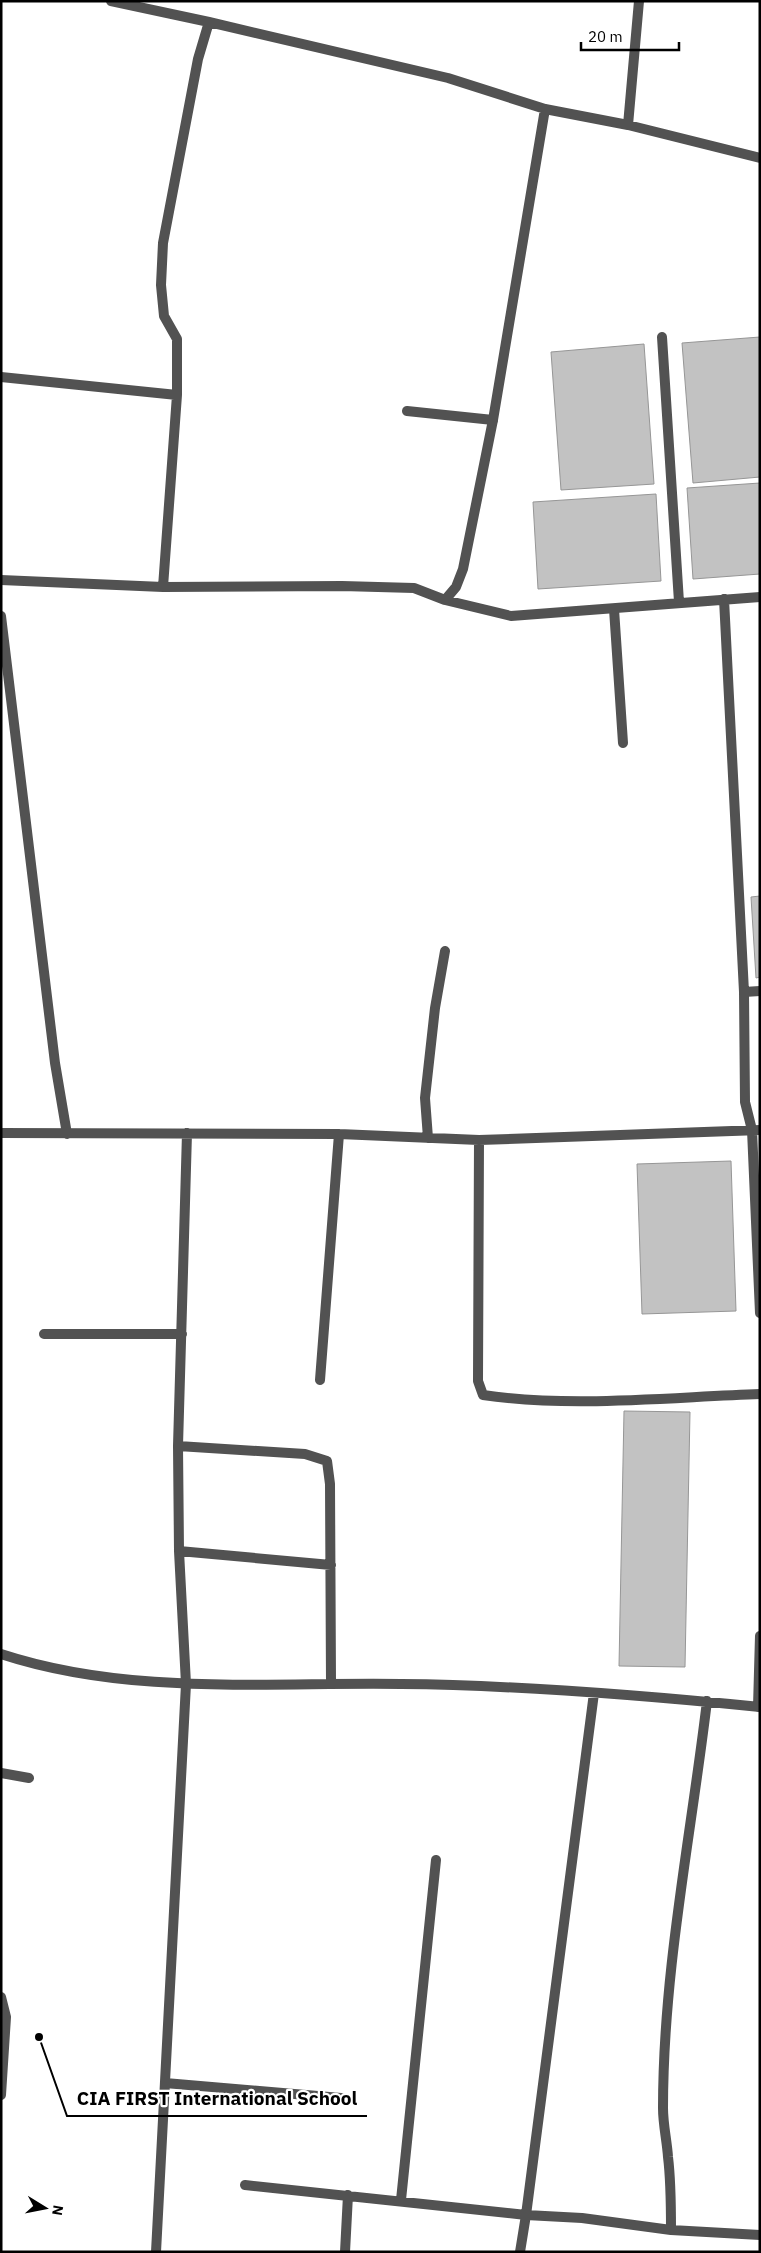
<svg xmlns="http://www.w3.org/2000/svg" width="761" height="2253" font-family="'IBM Plex Sans',sans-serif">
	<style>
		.building { fill: #c2c2c2; stroke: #969696 }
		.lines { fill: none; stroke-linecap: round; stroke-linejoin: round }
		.service { stroke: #525252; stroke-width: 10 }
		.minor { stroke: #525252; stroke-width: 10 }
		.leader { fill: none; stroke: #000; stroke-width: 2 }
		.callout-dot { fill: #000; stroke: #fff; stroke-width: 2 }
		.callout-label { font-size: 19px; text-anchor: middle; font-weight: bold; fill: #000; stroke: #fff; stroke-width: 4.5; stroke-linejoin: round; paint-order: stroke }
	</style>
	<rect width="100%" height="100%" fill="#fff"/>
	<path class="building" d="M 760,337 L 760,477 L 693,483 L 682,343 Z
		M 644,344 L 654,484 L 561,490 L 551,352 Z
		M 760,483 L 760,574 L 693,579 L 687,488 Z
		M 656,494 L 661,581 L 538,589 L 533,502 Z
		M 760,896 L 760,977 L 756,978 L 751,897 Z
		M 731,1161 L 736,1311 L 642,1314 L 637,1164 Z
		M 624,1411 L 690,1412 L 685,1667 L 619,1666 Z"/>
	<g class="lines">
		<path class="service" d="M 407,411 L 493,420
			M 614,609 L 623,743
			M 1,1997 L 6,2017 L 1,2095"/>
		<path class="minor" d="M 111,1 L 209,22 L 448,78 L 545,109 L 628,125 L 760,158
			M 628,125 L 639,1
			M 662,337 L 679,602
			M 1,377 L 177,395
			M 1,580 L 163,587 L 342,586 L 414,588 L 445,600 L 511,616 L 760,597
			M 163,587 L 177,395 L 177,339 L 164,316 L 161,285 L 163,243 L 198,59 L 209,22
			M 724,599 L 744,992 L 745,1102 L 752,1130 L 760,1313
			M 445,600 L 456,587 L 463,569 L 493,420 L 545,109
			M 1,616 L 55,1063 L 67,1134
			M 744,992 L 760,991
			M 1,1133 L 339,1134 L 479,1140 L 760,1130
			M 187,1133 L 178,1446 L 305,1454 L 327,1461 L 330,1484 L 331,1683
			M 428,1138 L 425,1098 L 435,1008 L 445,951
			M 479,1140 L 478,1381 L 483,1395 C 572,1408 670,1397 760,1394
			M 44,1334 L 182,1334
			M 320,1380 L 339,1134
			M 179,1551 L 331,1565
			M 1,1654 C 129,1696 268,1682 401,1684 C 520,1685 640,1695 760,1707
			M 594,1693 L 526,2215 L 582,2218 L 671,2230 L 760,2235
			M 758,1707 L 760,1636
			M 1,1773 L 29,1778
			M 165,2083 L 341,2098
			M 245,2185 L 526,2215 L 520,2252
			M 401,2200 L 436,1860
			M 671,2230 C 671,2205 671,2181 668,2157 C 667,2141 663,2125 663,2108 C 663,1971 691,1836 707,1701
			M 156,2252 L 186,1684 L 179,1551 L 178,1446
			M 345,2252 L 348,2195"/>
	</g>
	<path class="leader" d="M39 2037L67 2116H367"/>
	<circle class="callout-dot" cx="39" cy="2037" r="5"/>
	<g class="callout-label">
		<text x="217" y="2105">CIA FIRST International School</text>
	</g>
	<rect width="761" height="2253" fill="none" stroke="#000000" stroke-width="5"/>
	<g transform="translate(45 2208) rotate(100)" stroke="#ffffff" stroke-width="4" paint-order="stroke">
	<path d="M0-4L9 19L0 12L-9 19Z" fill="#000000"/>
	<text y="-8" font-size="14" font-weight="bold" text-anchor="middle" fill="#000000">N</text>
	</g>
	<path d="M581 42v8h98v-8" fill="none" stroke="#000000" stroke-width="2.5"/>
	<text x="588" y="42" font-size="15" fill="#000000" stroke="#ffffff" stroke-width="4" paint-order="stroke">20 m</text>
</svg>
